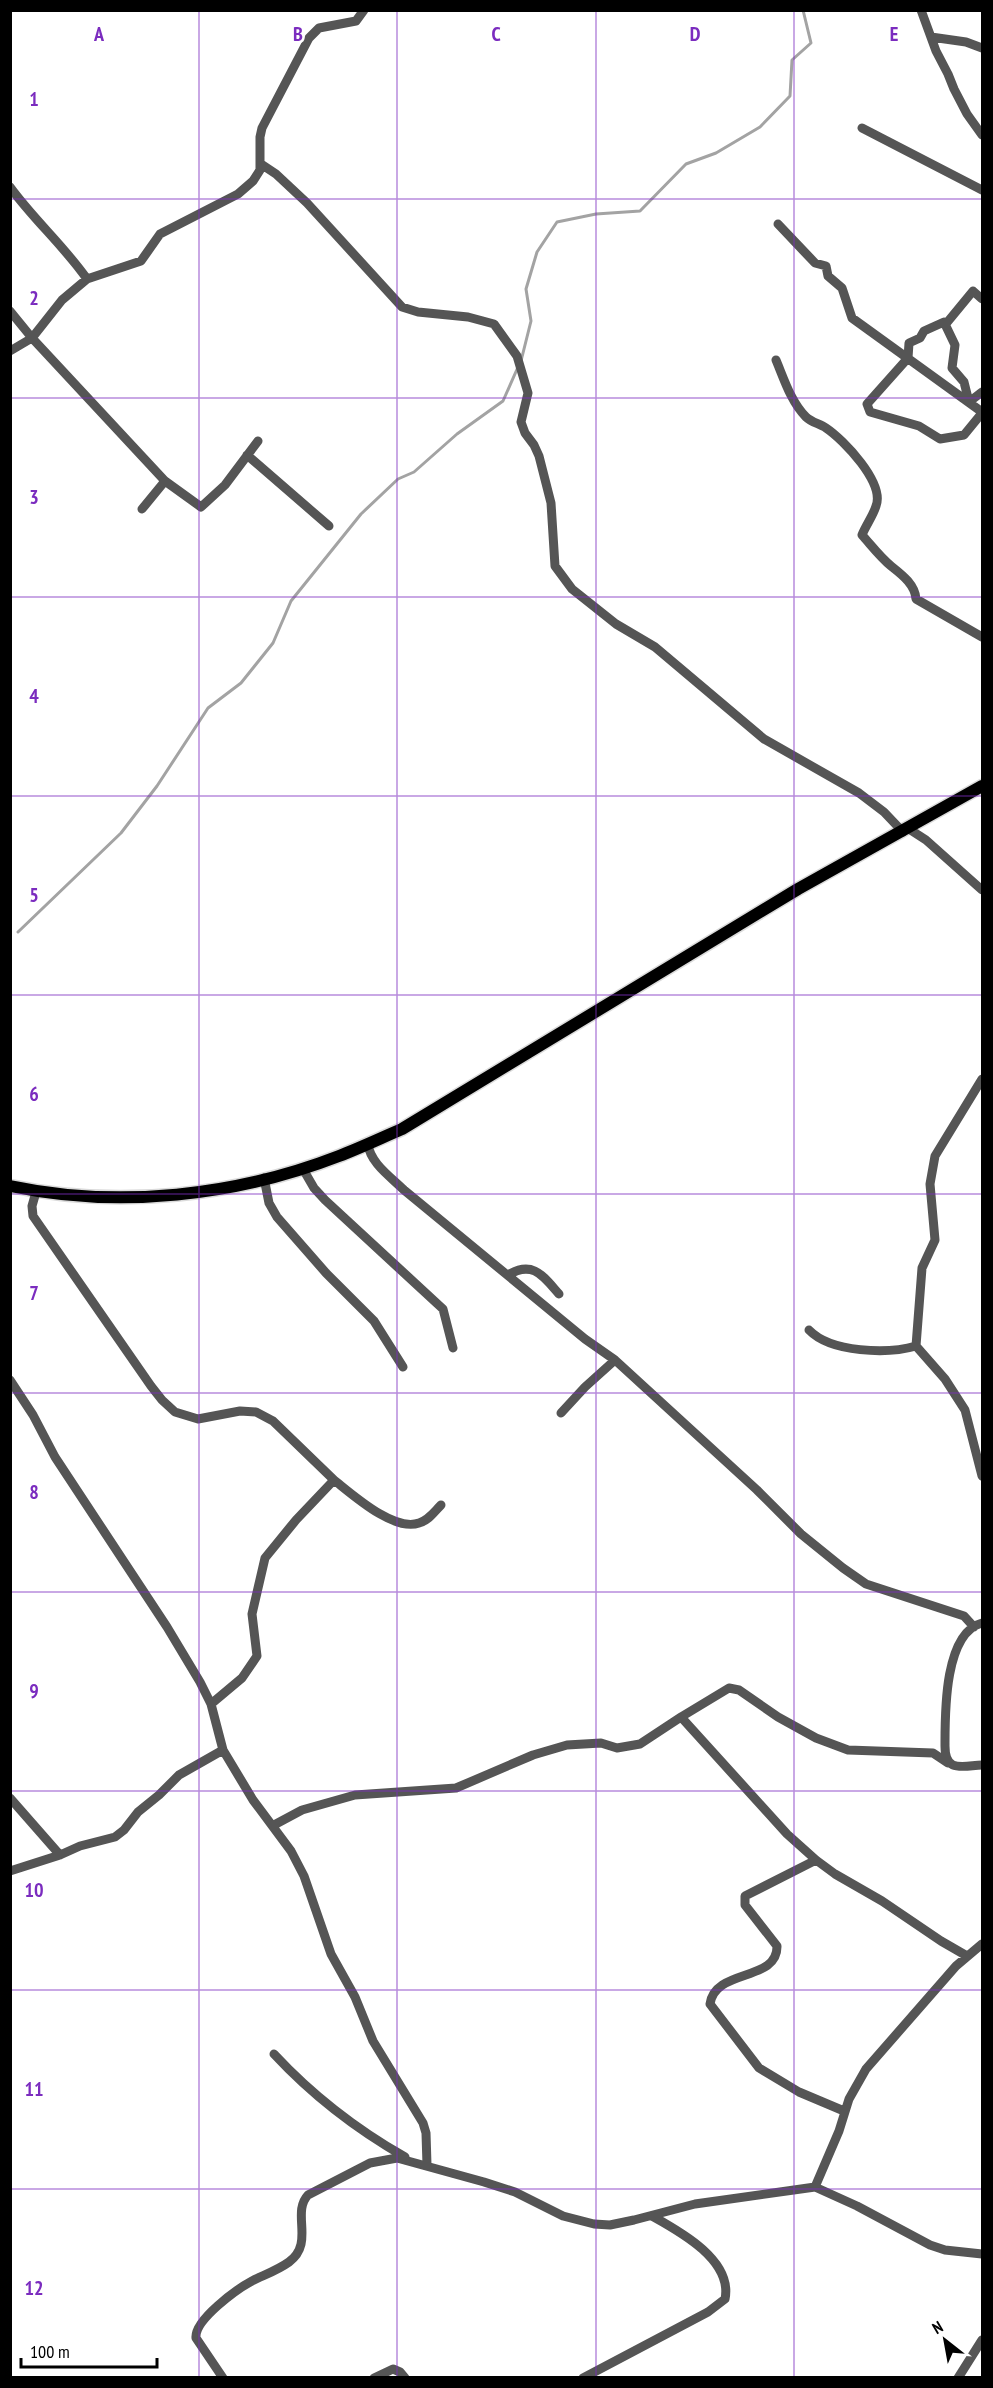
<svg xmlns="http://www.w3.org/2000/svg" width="993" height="2388" font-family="'PT Sans Narrow',sans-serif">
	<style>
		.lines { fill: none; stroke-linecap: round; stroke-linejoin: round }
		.stream { stroke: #a3a3a3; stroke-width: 3 }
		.major-casing { stroke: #dbdbdb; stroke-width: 15 }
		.minor { stroke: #555; stroke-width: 9 }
		.major { stroke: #000; stroke-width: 12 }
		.grid { fill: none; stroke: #7b2cbf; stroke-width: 1.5; stroke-opacity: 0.55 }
		.grid-label { font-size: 20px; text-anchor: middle; font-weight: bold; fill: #7b2cbf; stroke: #fff; stroke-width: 5; stroke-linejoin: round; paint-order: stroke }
	</style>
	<rect width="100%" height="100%" fill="#fff"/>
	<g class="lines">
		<path class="stream" d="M 521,361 L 531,321 L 526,289 L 537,252 L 557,222 L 596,214 L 640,211 L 686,164 L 716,153 L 760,127 L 790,96 L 792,60 L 811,43 L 803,10
			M 18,932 L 121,833 L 157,786 L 208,708 L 241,683 L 273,643 L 291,601 L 361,514 L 398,479 L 414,472 L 457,434 L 503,401 L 518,367"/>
		<defs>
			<path id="major" d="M 10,1186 C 119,1209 236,1196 339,1156 C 360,1148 381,1138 402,1129 L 798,889 L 982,786"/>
		</defs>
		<use href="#major" class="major-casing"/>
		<path class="minor" d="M 921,10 L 936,51 L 948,74 L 954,89 L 967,114 L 982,135
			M 931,37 L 966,42 L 982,48
			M 862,128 L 982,190
			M 261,164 L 276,174 L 307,203 L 402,307 L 418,312 L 468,317 L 494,324 L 517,356 L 528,393 L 521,422 L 525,433 L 534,445 L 539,456 L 551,503 L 555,566 L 572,589 L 616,624 L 655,647 L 764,739 L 859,793 L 884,812 L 903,832
			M 10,187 C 34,220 64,246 87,279
			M 778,224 L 815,263 L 826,266 L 828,276 L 842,288 L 852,318 L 982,412
			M 10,311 L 32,338 L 165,481 L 201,507 L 225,485 L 258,441
			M 945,325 L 973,291 L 982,299
			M 10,351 L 32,338 L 62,300 L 87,279 L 141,261 L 160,234 L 238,194 L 253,181 L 260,170 L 260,137 L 262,128 L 309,38 L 319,28 L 356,21 L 364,10
			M 776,360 C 784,379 791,402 806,417 C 811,422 820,424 826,428 C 844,440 885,483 876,506 C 873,516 866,525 862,535 C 871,545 880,557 891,566 C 901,574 915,584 916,599 L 982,637
			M 969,402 L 964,382 L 952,368 L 955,345 L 944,322 L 924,331 L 920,338 L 909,343 L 908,358 L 867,404 L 870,412 L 919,426 L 940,439 L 964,435 L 982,413
			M 969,402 L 982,392
			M 247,455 L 329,526
			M 142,509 L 165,481
			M 909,829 L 926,840 L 982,890
			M 368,1144 C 370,1163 391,1177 404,1190 L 585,1339 L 615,1360 L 585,1387 L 561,1413
			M 303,1169 L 314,1188 L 325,1200 L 443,1309 L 453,1348
			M 264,1178 L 269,1203 L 277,1217 L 326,1273 L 374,1321 L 403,1367
			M 36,1192 L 32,1206 L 33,1216 L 151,1386 L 162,1400 L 175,1412 L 198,1419 L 240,1411 L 256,1412 L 273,1421 L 334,1480 L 296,1520 L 265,1558 L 252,1614 L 257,1656 L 242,1678 L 211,1704
			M 508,1275 C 533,1260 543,1276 559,1294
			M 809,1330 C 831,1353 888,1354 916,1346 L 922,1268 L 935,1240 L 930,1184 L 935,1156 L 982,1079
			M 916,1346 L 945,1379 L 965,1410 L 982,1476
			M 615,1360 L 757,1490 L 801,1534 L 843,1568 L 866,1584 L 964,1616 L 974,1627
			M 10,1380 L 33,1415 L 55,1457 L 167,1627 L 200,1682 L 211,1704 L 223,1750 L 253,1800 L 291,1851 L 304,1876 L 331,1954 L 355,1997 L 373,2041 L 423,2123 L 426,2133 L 427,2165
			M 334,1480 C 353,1495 394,1532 419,1523 C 429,1520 434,1512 441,1505
			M 982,1623 C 944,1633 945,1714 945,1746 C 945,1773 962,1766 982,1765
			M 681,1717 L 729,1688 L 739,1690 L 778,1717 L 816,1738 L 848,1750 L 933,1753 L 948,1763
			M 10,1798 L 60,1855
			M 274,1825 L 302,1810 L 355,1795 L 456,1788 L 533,1755 L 567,1745 L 601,1743 L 617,1748 L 640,1744 L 681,1717 L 787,1834 L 816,1860 L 835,1874 L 882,1901 L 941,1941 L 967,1956
			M 816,1860 L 745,1896 L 745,1905 L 777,1946 C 778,1982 715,1968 710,2004 L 759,2068 L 799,2092 L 844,2111
			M 10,1871 L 60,1855 L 80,1846 L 115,1837 L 124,1830 L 138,1812 L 159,1795 L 179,1775 L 223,1750
			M 274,2054 C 313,2096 356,2129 405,2157
			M 815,2187 L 839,2131 L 849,2099 L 866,2069 L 956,1966 L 982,1944
			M 223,2378 L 196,2338 C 194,2320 237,2289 252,2281 C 264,2275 278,2270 289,2262 C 315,2243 291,2213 308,2195 L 370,2163 L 397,2158 L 484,2182 L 515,2192 L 563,2216 L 594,2224 L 610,2225 L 634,2220 L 695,2204 L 815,2187 L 857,2206 L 930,2245 L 945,2250 L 982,2254
			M 374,2378 L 393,2369 L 400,2372 L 405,2378
			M 583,2378 L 708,2312 L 725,2299 C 733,2260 679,2231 652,2216
			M 958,2378 L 982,2340"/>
		<use href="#major" class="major"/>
	</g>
	<path class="grid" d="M 199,10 L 199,2378M 397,10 L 397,2378M 596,10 L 596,2378M 794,10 L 794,2378M 10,199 L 982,199M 10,398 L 982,398M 10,597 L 982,597M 10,796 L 982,796M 10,995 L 982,995M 10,1194 L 982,1194M 10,1393 L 982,1393M 10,1592 L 982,1592M 10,1791 L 982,1791M 10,1990 L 982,1990M 10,2189 L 982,2189"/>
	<g class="grid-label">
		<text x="99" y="41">A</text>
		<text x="298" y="41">B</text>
		<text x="496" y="41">C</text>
		<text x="695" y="41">D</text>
		<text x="894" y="41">E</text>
		<text x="34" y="106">1</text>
		<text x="34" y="305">2</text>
		<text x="34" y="504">3</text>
		<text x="34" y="703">4</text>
		<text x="34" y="902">5</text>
		<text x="34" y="1101">6</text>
		<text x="34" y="1300">7</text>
		<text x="34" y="1499">8</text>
		<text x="34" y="1698">9</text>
		<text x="34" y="1897">10</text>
		<text x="34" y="2096">11</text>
		<text x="34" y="2295">12</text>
	</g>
	<rect width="993" height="2388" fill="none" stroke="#000000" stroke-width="24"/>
	<g transform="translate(945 2340) rotate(329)" stroke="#ffffff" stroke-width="4.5" paint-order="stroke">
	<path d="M0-4.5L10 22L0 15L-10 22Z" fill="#000000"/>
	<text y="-9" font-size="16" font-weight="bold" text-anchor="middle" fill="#000000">N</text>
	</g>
	<path d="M21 2358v9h136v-9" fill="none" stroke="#000000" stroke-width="3"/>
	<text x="30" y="2358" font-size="18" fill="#000000" stroke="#ffffff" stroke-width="4.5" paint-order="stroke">100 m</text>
</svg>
